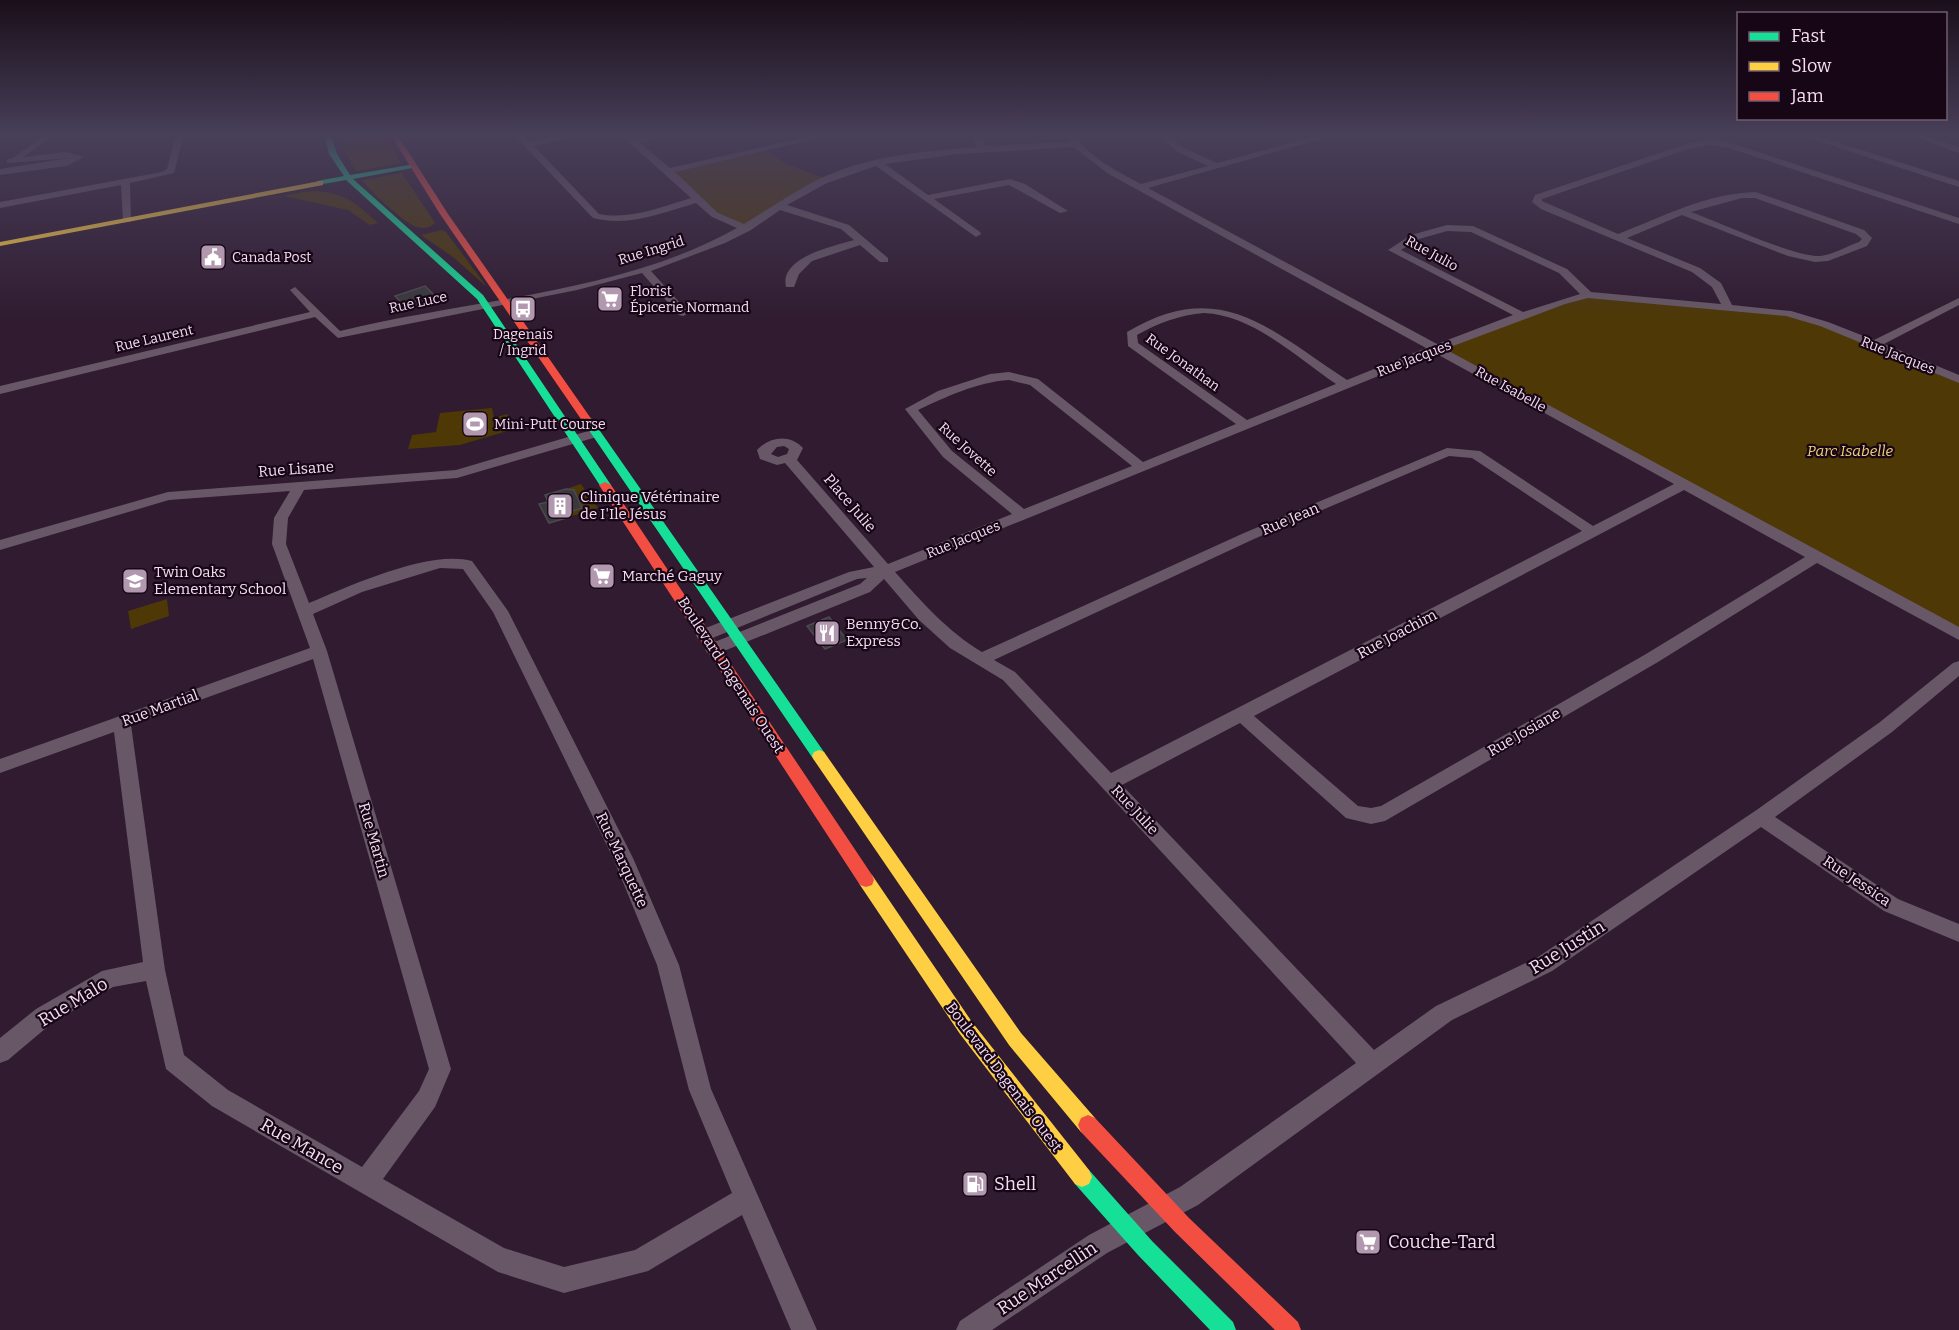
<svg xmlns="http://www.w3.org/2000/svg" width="1959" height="1330" font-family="Bitter,serif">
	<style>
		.green { fill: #4d3806 }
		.building { fill: #3a383c; stroke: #4c4a4d; stroke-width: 1.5 }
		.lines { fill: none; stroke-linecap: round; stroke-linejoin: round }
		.street { fill: #685867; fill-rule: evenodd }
		.fast { fill: #16e098; fill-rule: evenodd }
		.slow { fill: #ffcf43; fill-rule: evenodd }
		.jam { fill: #f24e42; fill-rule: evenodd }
		.labels { text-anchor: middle; stroke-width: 4.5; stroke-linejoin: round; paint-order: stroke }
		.far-street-label { font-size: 14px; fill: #f6dcf3; stroke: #170716 }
		.far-poi-label { font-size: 14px; fill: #f6dcf3; stroke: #170716; text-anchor: start }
		.park-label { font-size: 15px; font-style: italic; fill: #f2d07a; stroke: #170716 }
		.street-label { font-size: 15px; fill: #f6dcf3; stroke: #170716 }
		.poi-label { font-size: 15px; fill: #f6dcf3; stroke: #170716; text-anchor: start }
		.near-street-label { font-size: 18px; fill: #f6dcf3; stroke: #170716 }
		.near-poi-label { font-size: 18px; fill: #f6dcf3; stroke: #170716; text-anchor: start }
	</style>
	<rect width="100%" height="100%" fill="#301b30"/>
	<path class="green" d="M 340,134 L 384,134 L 401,163 L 356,171 L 342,147 Z
		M 764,149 L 786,164 L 827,179 L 747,228 L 727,222 L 670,173 Z
		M 402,173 L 435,223 C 429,228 424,229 417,227 C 404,223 371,192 362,180 Z
		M 312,191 C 346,192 354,202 378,223 L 370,225 L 348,210 L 284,196 L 243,202 Z
		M 442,230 L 446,232 L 487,287 L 453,257 L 421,235 Z
		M 1588,295 L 1804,317 L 1959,379 L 1959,634 L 1437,348 Z
		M 492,408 L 494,418 L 507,414 L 514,429 L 460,445 L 408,449 L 412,435 L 436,432 L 440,413 Z
		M 581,484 L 598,508 L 566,518 L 563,514 L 579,498 L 574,490 L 566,489 Z
		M 167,599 L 169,616 L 131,629 L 128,611 Z"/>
	<path class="building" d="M 425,286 L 439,300 L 408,309 L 395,296 Z
		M 566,489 L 574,490 L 582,508 L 563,514 L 566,518 L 549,523 L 539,504 L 548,502 L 545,495 Z
		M 829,617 L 847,640 L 825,649 L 807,626 Z"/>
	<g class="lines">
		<path class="street" d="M 46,134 L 56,134 L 23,157 L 66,152 L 84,157 L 66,166 L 0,175 L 0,169 L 70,158 L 7,163 L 7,159 L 13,158 Z
			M 176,134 L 184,134 L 174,173 L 130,183 L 131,222 L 123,220 L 121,185 L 0,208 L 0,202 L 162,172 L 167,169 Z
			M 513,134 L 522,134 L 530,142 L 567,134 L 585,134 L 534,146 L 599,214 C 631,220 661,207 691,198 L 620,134 L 630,134 L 634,138 L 668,134 L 639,142 L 670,168 L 819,134 L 836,134 L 675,172 L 718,213 L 744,224 C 769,209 793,192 819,179 C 867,156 924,151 977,147 L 973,134 L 981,134 L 985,146 L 1071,142 L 1067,134 L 1075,134 C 1087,157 1119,172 1141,184 L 1208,166 L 1176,151 L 1159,134 L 1168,134 L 1182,147 L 1217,163 L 1323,134 L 1338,134 L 1148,188 L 1437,344 L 1513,315 L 1388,250 L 1411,235 L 1447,225 L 1473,226 L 1567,269 L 1591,292 L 1721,304 L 1712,287 L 1692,272 L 1541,209 L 1532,202 L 1535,195 L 1686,144 L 1710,139 L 1734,144 L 1959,218 L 1959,224 L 1729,148 L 1710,145 L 1688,149 L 1542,199 L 1542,201 L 1618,234 C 1662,217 1707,193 1756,192 L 1864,230 L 1872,238 L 1867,246 L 1828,261 L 1815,262 L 1788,256 L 1682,215 L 1627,238 L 1700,268 L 1721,283 L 1732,305 L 1791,311 L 1828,322 L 1874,340 L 1959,298 L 1959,305 L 1884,344 L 1959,375 L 1959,383 L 1820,326 L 1786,316 L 1588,298 L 1565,304 L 1445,349 L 1959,627 L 1959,640 L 1817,563 L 1658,662 L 1385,821 L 1371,824 L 1346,818 L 1240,723 L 1122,785 L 1374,1050 L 1436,1006 L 1538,957 L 1758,809 L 1880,722 L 1953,663 L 1959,661 L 1959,676 L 1892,732 L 1775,817 L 1898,899 L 1959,924 L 1959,942 L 1884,911 L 1761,827 L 1552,971 L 1452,1020 L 1198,1205 L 1107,1253 L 992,1330 L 956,1330 L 960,1321 L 1089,1235 L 1180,1187 L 1356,1063 L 1003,680 L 950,648 L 919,620 L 884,579 L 870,592 L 719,653 L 707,653 L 705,649 L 707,645 L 860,584 L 867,578 L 857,579 L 710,639 L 698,639 L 696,635 L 698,631 L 849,572 L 874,567 L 785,463 L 777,465 L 760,459 L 757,450 C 770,436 790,434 803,448 L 797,460 L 888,564 L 1012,514 L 943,457 L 905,409 L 938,391 L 990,374 L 1009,372 L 1038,379 L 1143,462 L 1236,424 L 1128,346 L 1127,332 C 1221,276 1270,330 1347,380 L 1426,348 L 1107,173 L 1074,147 L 958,154 L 885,164 L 928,195 L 1010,179 L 1025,184 L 1068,211 L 1060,213 L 1009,185 L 934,199 L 980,232 L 981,234 L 976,237 L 876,166 L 827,183 L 787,205 L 849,225 L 888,258 L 888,262 L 880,262 L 860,245 L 812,261 L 799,274 L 794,287 L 786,287 C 779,257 834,246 854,240 L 841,229 L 780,210 L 751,230 L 725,243 L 651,271 L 689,313 L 683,316 L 679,315 L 642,273 L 577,290 L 338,338 L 315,317 L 0,394 L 0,386 L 310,312 L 290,290 L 295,287 L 340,331 C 469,299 620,294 737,228 L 712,217 L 696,203 C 662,213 629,227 593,218 ZM 1742,198 L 1755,198 L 1856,234 L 1862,239 L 1859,242 C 1847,246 1832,255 1820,256 C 1794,257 1719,222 1691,212 ZM 1447,231 L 1471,232 L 1559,273 L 1580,294 L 1523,312 L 1401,250 L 1419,239 ZM 1204,313 C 1253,315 1298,358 1336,384 L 1247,420 L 1138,343 L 1137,335 C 1158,323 1180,315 1204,313 ZM 1435,353 L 1674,484 L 1593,526 L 1480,451 L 1447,448 L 1244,533 L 982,652 C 947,631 922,602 895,572 ZM 1009,380 L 1030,385 L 1132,466 L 1024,509 L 952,451 L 918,410 C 946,397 977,382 1009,380 ZM 784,446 L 789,449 L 787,454 L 778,457 L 771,454 L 777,447 ZM 1449,456 L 1472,458 L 1582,531 L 1111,773 L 1015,672 L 994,660 L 1254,539 ZM 1684,490 L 1805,557 L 1646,654 L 1381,806 L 1371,808 L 1358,806 L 1254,716 Z
			M 1797,134 L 1811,134 L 1959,181 L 1959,187 Z
			M 1907,134 L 1920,134 L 1959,147 L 1959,153 Z
			M 595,429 L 600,430 L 600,436 L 457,478 L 304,490 L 288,518 L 286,544 L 309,603 C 349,586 430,549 472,561 L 508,611 L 633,858 L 679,965 L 711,1089 L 817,1330 L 791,1330 L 742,1215 L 648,1271 L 564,1293 L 498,1272 L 212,1106 L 166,1069 L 146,981 L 113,987 L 52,1023 L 8,1060 L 0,1063 L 0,1038 L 36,1009 L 102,971 L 143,962 L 114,732 L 0,773 L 0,759 L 310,648 L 272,544 L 274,518 L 290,491 L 169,500 L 0,550 L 0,540 L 168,492 L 456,470 ZM 440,568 L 463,569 L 493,612 L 613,858 L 657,965 L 689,1090 L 732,1193 L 635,1250 L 564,1267 L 504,1248 L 383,1179 L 435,1107 L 451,1069 L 327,651 L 313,614 L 362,592 ZM 313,659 L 429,1069 L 419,1091 L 362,1167 L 228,1090 L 184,1055 L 165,970 L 131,725 Z"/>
		<path class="fast" d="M 324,134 L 331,134 L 337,154 L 350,175 L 415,164 L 416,166 L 412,168 L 353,179 L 483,295 L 611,485 L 609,487 L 601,487 L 477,299 L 346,180 L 317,185 L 317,181 L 344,176 L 329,154 Z
			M 587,417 L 591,418 L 824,752 L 826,756 L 824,760 L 814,760 L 582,420 Z
			M 1082,1167 L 1089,1170 L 1152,1241 L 1233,1322 L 1236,1330 L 1210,1330 L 1138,1255 L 1075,1184 L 1072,1177 L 1075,1170 Z"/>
		<path class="slow" d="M 320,181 L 323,181 L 323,185 L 0,246 L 0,242 Z
			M 819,750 L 824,752 L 1021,1033 L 1095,1118 L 1098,1125 L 1095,1132 L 1088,1135 L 1081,1132 L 1009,1045 L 814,760 L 812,756 L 814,752 Z
			M 866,873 L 872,875 L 972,1022 L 1089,1170 L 1092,1177 L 1089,1184 L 1082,1187 L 1075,1184 L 960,1034 L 860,885 L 858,880 L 860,875 Z"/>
		<path class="jam" d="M 390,134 L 397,134 L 448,214 L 592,420 L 591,422 L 583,422 L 440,214 Z
			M 605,482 L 611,485 L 872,875 L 874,880 L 872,885 L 866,887 L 860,885 L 599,485 Z
			M 1088,1115 L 1095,1118 L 1189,1218 L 1298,1322 L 1301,1330 L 1275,1330 L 1175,1232 L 1081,1132 L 1078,1125 L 1081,1118 Z"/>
	</g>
	<linearGradient id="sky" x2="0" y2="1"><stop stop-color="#1a0f1a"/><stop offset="0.42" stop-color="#483f59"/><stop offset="1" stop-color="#483f59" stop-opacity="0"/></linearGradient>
	<rect width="1959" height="321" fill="url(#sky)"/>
	<defs>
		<symbol id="civic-square" viewBox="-11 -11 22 22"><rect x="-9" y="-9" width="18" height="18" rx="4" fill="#b198af" stroke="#170716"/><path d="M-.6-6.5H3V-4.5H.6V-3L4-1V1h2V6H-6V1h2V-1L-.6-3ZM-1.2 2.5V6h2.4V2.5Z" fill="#fff"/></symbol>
		<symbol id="supermarket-square" viewBox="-11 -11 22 22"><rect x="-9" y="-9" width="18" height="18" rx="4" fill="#b198af" stroke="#170716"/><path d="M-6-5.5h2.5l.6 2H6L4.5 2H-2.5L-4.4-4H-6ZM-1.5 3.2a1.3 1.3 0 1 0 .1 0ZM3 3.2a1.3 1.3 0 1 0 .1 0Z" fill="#fff"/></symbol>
		<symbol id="bus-square" viewBox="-11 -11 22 22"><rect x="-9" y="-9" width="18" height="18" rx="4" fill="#b198af" stroke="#170716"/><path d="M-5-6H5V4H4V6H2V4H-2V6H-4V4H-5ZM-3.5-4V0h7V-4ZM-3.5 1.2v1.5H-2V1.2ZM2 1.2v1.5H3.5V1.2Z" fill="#fff"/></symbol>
		<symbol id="stadium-square" viewBox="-11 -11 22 22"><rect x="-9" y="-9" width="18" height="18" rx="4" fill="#b198af" stroke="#170716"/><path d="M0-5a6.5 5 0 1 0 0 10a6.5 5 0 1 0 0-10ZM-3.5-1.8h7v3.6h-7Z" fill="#fff"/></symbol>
		<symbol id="building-square" viewBox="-11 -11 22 22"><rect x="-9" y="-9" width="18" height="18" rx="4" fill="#b198af" stroke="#170716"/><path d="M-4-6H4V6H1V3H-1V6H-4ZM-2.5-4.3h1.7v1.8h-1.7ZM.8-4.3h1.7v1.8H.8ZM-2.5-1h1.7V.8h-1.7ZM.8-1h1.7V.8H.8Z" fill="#fff"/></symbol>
		<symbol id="school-square" viewBox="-11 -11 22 22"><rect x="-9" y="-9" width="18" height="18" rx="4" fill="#b198af" stroke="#170716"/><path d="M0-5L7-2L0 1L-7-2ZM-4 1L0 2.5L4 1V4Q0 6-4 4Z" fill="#fff"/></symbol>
		<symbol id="restaurant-square" viewBox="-11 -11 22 22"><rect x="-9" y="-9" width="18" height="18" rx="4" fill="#b198af" stroke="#170716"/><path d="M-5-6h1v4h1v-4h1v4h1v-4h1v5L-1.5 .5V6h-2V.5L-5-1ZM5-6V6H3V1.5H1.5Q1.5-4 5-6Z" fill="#fff"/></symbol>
		<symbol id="fuel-square" viewBox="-11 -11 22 22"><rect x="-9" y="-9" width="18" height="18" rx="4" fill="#b198af" stroke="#170716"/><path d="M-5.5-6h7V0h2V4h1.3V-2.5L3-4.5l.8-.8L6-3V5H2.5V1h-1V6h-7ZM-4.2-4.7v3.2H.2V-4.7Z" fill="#fff"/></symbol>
	</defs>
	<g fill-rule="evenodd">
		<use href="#civic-square" x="198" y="242" width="30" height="30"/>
		<use href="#supermarket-square" x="595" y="284" width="30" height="30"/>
		<use href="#bus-square" x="508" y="294" width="30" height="30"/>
		<use href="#stadium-square" x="460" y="409" width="30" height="30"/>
		<use href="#building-square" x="545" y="491" width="30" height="30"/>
		<use href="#supermarket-square" x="587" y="561" width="30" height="30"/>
		<use href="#school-square" x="120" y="566" width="30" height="30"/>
		<use href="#restaurant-square" x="812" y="618" width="30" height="30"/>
		<use href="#fuel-square" x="960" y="1169" width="30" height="30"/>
		<use href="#supermarket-square" x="1353" y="1227" width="30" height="30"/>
	</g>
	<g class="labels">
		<g class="far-street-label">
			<text transform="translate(651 250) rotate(-17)" y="5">Rue Ingrid</text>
			<text transform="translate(1432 253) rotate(29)" y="5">Rue Julio</text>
			<text transform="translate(418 302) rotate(-12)" y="5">Rue Luce</text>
			<text transform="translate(154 338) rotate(-13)" y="5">Rue Laurent</text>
			<text transform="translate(1898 355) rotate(22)" y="5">Rue Jacques</text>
			<text transform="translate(1414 358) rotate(-21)" y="5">Rue Jacques</text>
			<text transform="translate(1183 362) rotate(36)" y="5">Rue Jonathan</text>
			<text transform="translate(1511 389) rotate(29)" y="5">Rue Isabelle</text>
			<text transform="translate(968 449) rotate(42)" y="5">Rue Jovette</text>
			<text transform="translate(963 539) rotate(-22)" y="5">Rue Jacques</text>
		</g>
		<g class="far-poi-label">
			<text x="232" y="262">Canada Post</text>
			<text x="630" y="296">Florist<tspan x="630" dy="16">Épicerie Normand</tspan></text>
			<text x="523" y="339" text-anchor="middle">Dagenais<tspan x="523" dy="16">/ Ingrid</tspan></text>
			<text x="494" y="429">Mini-Putt Course</text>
		</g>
		<g class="park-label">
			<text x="1850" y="456">Parc Isabelle</text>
		</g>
		<g class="street-label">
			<text transform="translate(296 469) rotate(-4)" y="5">Rue Lisane</text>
			<text transform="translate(850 503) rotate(49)" y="5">Place Julie</text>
			<text transform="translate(1290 519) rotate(-23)" y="5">Rue Jean</text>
			<text transform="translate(1397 634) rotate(-28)" y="5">Rue Joachim</text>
			<text transform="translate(731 675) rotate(57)" y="5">Boulevard Dagenais Ouest</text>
			<text transform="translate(160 708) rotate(-20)" y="5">Rue Martial</text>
			<text transform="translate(1524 732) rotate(-30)" y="5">Rue Josiane</text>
			<text transform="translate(1135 810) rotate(47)" y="5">Rue Julie</text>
			<text transform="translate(374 840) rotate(74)" y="5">Rue Martin</text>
			<text transform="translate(622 860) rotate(65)" y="5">Rue Marquette</text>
			<text transform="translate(1857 881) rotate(34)" y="5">Rue Jessica</text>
			<text transform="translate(1004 1077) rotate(53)" y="5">Boulevard Dagenais Ouest</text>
		</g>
		<g class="poi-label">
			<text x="580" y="502">Clinique Vétérinaire<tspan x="580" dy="17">de I'Ile Jésus</tspan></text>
			<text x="154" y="577">Twin Oaks<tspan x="154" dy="17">Elementary School</tspan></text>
			<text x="622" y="581">Marché Gaguy</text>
			<text x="846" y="629">Benny&amp;Co.<tspan x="846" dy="17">Express</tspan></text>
		</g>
		<g class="near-street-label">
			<text transform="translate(1567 947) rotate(-32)" y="6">Rue Justin</text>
			<text transform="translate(73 1002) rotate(-31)" y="6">Rue Malo</text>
			<text transform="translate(302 1146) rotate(30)" y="6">Rue Mance</text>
			<text transform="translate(1047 1278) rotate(-34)" y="6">Rue Marcellin</text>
		</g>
		<g class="near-poi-label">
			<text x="994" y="1190">Shell</text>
			<text x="1388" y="1248">Couche-Tard</text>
		</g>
	</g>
	<rect x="1737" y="12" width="210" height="108" fill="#170716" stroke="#705c6e" stroke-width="1.5"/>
	<rect x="1749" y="32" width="30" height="9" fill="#16e098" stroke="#705c6e" stroke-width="1.5"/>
	<text x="1791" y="42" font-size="18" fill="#f6dcf3">Fast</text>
	<rect x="1749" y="62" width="30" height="9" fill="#ffcf43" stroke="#705c6e" stroke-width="1.5"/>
	<text x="1791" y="72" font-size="18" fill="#f6dcf3">Slow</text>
	<rect x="1749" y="92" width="30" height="9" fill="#f24e42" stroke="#705c6e" stroke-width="1.5"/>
	<text x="1791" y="102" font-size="18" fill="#f6dcf3">Jam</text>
</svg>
